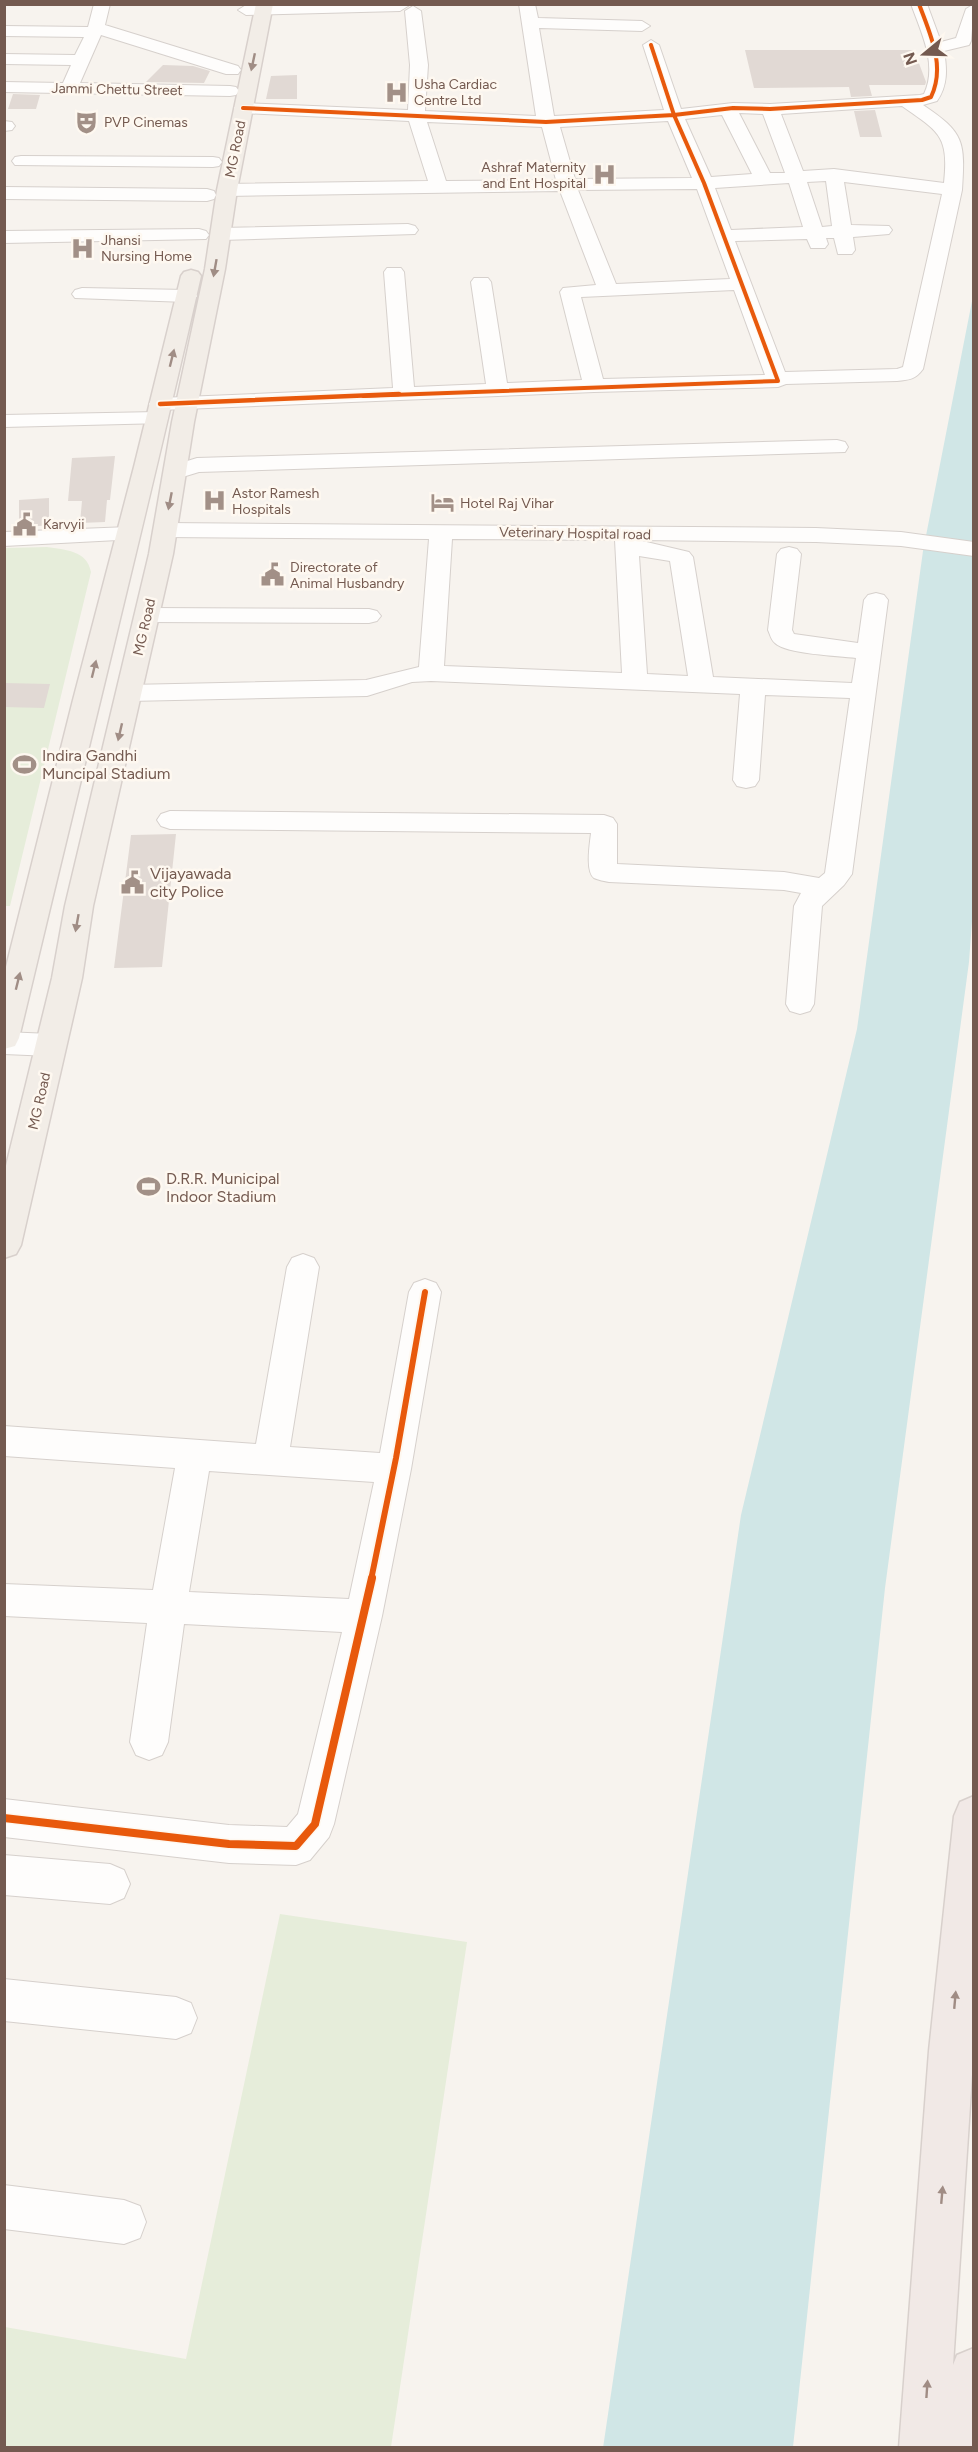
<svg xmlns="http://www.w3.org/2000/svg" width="978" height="2452" font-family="Figtree,sans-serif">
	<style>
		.green { fill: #e6edda }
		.water { fill: #d0e6e6 }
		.building { fill: #e1d9d4 }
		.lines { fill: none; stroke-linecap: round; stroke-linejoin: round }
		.minor-casing { stroke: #d6d0cc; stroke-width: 2 }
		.major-casing { stroke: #d8d0cc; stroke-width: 3 }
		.highway-casing { stroke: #d8d0cc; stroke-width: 3 }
		.minor { fill: #fefdfc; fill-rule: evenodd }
		.major { fill: #f2ede7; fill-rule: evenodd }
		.highway { fill: #f1e9e6; fill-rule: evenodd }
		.cycleway-far3-casing { stroke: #fef8f0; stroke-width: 6 }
		.cycleway-far2-casing { stroke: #fef8f0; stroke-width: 8 }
		.cycleway-far1-casing { stroke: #fef8f0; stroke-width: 10 }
		.cycleway-casing { stroke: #fef8f0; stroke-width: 11 }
		.cycleway-far3 { stroke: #e8590c; stroke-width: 4 }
		.cycleway-far2 { stroke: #e8590c; stroke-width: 4.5 }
		.cycleway-far1 { stroke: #e8590c; stroke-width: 6 }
		.cycleway { stroke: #e8590c; stroke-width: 8 }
		.oneway { fill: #a08d85 }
		.oneway2 { fill: #a08c84 }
		.labels { text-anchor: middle; stroke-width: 5; stroke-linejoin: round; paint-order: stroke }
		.far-poi-label { font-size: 14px; fill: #745a50; stroke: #fef8f0; text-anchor: start }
		.far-street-label { font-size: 14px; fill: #745a50; stroke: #fef8f0 }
		.poi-label { font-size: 16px; fill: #745a50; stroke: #fef8f0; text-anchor: start }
	</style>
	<rect width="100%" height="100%" fill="#f7f3ee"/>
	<path class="green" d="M 47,547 C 65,550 87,550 91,572 L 10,906 L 5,906 L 5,548 Z
		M 280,1914 L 467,1942 L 391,2447 L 5,2447 L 5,2327 L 186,2359 Z"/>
	<path class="water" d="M 973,296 L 973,908 L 969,962 L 885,1588 L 793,2447 L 603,2448 L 741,1515 L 857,1029 L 923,551 Z"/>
	<path class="building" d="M 745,50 L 914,50 L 926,82 L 925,85 L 869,85 L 872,96 L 851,97 L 849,87 L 754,88 Z
		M 163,65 L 193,66 L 210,71 L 204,83 L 146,82 Z
		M 297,75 L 297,99 L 266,99 L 271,76 Z
		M 13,94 L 40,95 L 36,109 L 8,109 Z
		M 875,110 L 882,137 L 860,137 L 854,111 Z
		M 115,456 L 110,500 L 107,500 L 105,522 L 80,523 L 82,501 L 68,501 L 72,458 Z
		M 49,498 L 49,525 L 19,528 L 19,500 Z
		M 4,683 L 50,684 L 44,708 L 4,707 Z
		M 176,834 L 162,967 L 114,968 L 131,835 Z"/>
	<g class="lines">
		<defs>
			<path id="minor" d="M 94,4 L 110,4 L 105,25 L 238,66 L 241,70 L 238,74 L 226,74 L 101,35 L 80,83 L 230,86 L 236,87 L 239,91 L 236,95 L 230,96 L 4,92 L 4,82 L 63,83 L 71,65 L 4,64 L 4,54 L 75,55 L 84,37 L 4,36 L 4,26 L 88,27 Z
				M 269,4 L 407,4 L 408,6 L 400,11 L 246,15 L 238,10 L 246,5 Z
				M 519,4 L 535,4 L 538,18 L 642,21 L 650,26 L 642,31 L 539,28 L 554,116 L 664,110 L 643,45 L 651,40 L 659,45 L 681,109 L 733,103 L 770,104 L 920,95 L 924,94 C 938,65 921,32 911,4 L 927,4 L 941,42 L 956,38 L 966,9 L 974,4 L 971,41 L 969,45 L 944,51 C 947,69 948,85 937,101 L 923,105 C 965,133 965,142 962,190 L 923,369 C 916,379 909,380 897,381 L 786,384 L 778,387 L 594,392 L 160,410 L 152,409 L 149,404 L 152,399 L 160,398 L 393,388 L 384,272 L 387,268 L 401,268 L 404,272 L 414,387 L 486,384 L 471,282 L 474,278 L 488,278 L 491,282 L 507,383 L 582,380 L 560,292 L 563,288 L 596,285 L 560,191 L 227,196 L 220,194 L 218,190 L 220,186 L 227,184 L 428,181 L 409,121 L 243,113 L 237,112 L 234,108 L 237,104 L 243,103 L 408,110 L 410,65 L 405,11 L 413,6 L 421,11 L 428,65 L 425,111 L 536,116 ZM 902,106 C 939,132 949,135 944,183 L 834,169 L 803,171 L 781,114 ZM 739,113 L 763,114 L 785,173 L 770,173 ZM 722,115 L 752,174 L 711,177 L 685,119 ZM 668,121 L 692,178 L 575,179 L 560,127 ZM 427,122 L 542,127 L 556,180 L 446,181 ZM 826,181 L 832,226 L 822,227 L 807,182 ZM 844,182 L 942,194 L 903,367 L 897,369 L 785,372 L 735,241 L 807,239 L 811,248 L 825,248 L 828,244 L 826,238 L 834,238 L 838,254 L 852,254 L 855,250 L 853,237 L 889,234 L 892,230 L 889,226 L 851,225 ZM 789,183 L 803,227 L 731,230 L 715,188 ZM 697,189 L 730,279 L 616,284 L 578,190 ZM 734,290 L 765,375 L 603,379 L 581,297 Z
				M 4,121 L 12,122 L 15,126 L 12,130 L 4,131 Z
				M 21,156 L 213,157 L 219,158 L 222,162 L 219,166 L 213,167 L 15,165 L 12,161 L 15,157 Z
				M 4,187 L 207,189 L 214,191 L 216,195 L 214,199 L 207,201 L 4,199 Z
				M 408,224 L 415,226 L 418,230 L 415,234 L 221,240 L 214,238 L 211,234 L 214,230 L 221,228 Z
				M 199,229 L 206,231 L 209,235 L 206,239 L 4,243 L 4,231 Z
				M 82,288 L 187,290 L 194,292 L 197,296 L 194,300 L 187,302 L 75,298 L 72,294 L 75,290 Z
				M 157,412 L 165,413 L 168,418 L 165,423 L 4,427 L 4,415 Z
				M 837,440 L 845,442 L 848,447 L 845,452 L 199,472 L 176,479 L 168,477 L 165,472 L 168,467 L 197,458 Z
				M 165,523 L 816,528 L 901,532 L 974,542 L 974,556 L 901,546 L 816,542 L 638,540 L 689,552 L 693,557 L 713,677 L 852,683 L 856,658 C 839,656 786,654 775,643 C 771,640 770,634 768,630 L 777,554 L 781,549 L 789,547 L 797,549 L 801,554 L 792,630 L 794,634 L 858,643 L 864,600 L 868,595 L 876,593 L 884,595 L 888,600 L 852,874 L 844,885 L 822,906 L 814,1004 L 810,1011 L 800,1014 L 790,1011 L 786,1004 L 794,906 L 801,893 L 784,890 L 609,882 C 605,881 598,880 594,878 C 585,871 590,843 591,833 L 170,829 L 161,826 L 157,820 L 161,814 L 170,811 L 604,815 L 613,818 L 617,824 L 617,864 L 784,872 L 819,878 L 825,873 L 850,698 L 765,695 L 759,780 L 755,786 L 746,788 L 737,786 L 733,780 L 740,694 L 431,681 L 412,682 L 367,696 L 129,701 L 120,698 L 117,693 L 120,688 L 129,685 L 366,680 L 419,667 L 429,539 L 165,537 L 157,535 L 154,530 L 157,525 ZM 452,539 L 615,540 L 622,673 L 444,666 ZM 639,556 L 670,561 L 688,676 L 647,674 Z
				M 129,527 L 137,529 L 140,534 L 137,539 L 4,546 L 4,532 Z
				M 147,608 L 369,609 L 377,611 L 381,616 L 377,621 L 369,623 L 147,622 L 139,620 L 135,615 L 139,610 Z
				M 4,1032 L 51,1034 L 61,1037 L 66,1045 L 61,1053 L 51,1056 L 4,1054 Z
				M 303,1254 L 314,1258 L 319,1267 L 290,1447 L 380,1453 L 409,1292 L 414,1283 L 425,1279 L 436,1283 L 441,1292 L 411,1469 L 382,1616 L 334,1824 L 329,1837 L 310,1860 L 296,1865 L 229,1863 L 4,1837 L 4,1799 L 229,1825 L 287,1827 L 298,1814 L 342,1632 L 184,1624 L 168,1742 L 162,1755 L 149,1760 L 136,1755 L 130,1742 L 147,1623 L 4,1616 L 4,1584 L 153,1590 L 175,1468 L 4,1456 L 4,1426 L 256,1444 L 287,1267 L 292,1258 ZM 209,1471 L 374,1482 L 349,1599 L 189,1592 Z
				M 4,1855 L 110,1864 L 124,1870 L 130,1884 L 124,1898 L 110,1904 L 4,1895 Z
				M 4,1979 L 176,1997 L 191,2003 L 197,2018 L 191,2033 L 176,2039 L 4,2021 Z
				M 4,2185 L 124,2200 L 140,2206 L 146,2222 L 140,2238 L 124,2244 L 4,2229 Z"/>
			<path id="major" d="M 256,4 L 273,4 L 237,190 L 225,269 L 194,422 L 173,554 L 93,906 L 82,978 L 21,1245 L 16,1254 L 4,1258 L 4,1174 L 52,978 L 65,906 L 149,554 L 172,422 L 205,269 L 217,190 Z
				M 191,270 L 198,272 L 201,276 C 143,531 79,784 19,1038 L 15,1046 L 4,1049 L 4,975 L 73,700 L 134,467 L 181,276 L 184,272 Z"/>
			<path id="highway" d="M 974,1796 L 974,2044 L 953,2365 L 957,2355 L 974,2348 L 974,2448 L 899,2448 L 929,2051 L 954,1816 L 960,1802 Z"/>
		</defs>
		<use href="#minor" class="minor-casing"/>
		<use href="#major" class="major-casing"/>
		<use href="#highway" class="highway-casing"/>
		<use href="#minor" class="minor"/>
		<use href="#major" class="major"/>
		<use href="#highway" class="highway"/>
		<defs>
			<path id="cycleway-far3" d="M 243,108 L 546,122 L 674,115 L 733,108 L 770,109 L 922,100 L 931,97 C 946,66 930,34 919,4
				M 363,396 L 778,381 L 704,183 L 674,115 L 651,45"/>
			<path id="cycleway-far2" d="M 160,404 L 399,394"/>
			<path id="cycleway-far1" d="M 371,1580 L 396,1458 L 425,1292"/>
			<path id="cycleway" d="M 4,1818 L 229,1844 L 296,1846 L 315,1824 L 372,1578"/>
		</defs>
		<use href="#cycleway-far3" class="cycleway-far3-casing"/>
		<use href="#cycleway-far2" class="cycleway-far2-casing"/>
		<use href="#cycleway-far1" class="cycleway-far1-casing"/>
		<use href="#cycleway" class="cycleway-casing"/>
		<use href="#cycleway-far3" class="cycleway-far3"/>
		<use href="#cycleway-far2" class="cycleway-far2"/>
		<use href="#cycleway-far1" class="cycleway-far1"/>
		<use href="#cycleway" class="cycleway"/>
	</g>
	<defs><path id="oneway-solid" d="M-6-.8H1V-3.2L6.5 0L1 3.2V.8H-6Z" transform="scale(1.5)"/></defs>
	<g class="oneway">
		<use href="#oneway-solid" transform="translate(253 62) rotate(102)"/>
		<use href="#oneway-solid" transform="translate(215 268) rotate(100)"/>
		<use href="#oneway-solid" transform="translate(172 358) rotate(-76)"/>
		<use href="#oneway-solid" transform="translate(170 501) rotate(101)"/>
		<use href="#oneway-solid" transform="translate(94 669) rotate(-76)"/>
		<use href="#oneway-solid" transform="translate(120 732) rotate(103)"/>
		<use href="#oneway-solid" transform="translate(77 923) rotate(100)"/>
		<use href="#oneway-solid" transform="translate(18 981) rotate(-76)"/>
	</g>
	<g class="oneway2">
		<use href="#oneway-solid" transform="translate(955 2000) rotate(-85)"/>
		<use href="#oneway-solid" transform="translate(942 2195) rotate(-85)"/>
		<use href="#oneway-solid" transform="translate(927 2389) rotate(-86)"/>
	</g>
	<defs>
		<symbol id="hospital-bare" viewBox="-9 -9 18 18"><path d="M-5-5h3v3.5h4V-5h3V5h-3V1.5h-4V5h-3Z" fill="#a29087" stroke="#fef8f0" stroke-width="2.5" paint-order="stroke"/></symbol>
		<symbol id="theatre-bare" viewBox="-9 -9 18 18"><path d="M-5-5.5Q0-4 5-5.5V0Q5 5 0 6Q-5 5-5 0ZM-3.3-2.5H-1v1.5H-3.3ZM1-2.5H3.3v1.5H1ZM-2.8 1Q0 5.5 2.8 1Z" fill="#a29087" stroke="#fef8f0" stroke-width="2.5" paint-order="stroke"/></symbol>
		<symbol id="hotel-bare" viewBox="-9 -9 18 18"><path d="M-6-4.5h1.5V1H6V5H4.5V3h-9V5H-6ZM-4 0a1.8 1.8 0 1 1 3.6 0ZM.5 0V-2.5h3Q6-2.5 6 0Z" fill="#a29087" stroke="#fef8f0" stroke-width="2.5" paint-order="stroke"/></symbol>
		<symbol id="civic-bare" viewBox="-9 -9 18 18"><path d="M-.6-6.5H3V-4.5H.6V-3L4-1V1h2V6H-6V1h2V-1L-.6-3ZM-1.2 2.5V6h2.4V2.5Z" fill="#a29087" stroke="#fef8f0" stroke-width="2.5" paint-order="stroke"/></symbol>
		<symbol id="stadium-bare" viewBox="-9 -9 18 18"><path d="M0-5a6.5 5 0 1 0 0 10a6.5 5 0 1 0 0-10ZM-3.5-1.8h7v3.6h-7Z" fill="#a29087" stroke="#fef8f0" stroke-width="2.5" paint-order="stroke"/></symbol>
	</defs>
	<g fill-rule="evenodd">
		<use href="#hospital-bare" x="380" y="76" width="33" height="33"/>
		<use href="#theatre-bare" x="70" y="106" width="33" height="33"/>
		<use href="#hospital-bare" x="588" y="158" width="33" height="33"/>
		<use href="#hospital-bare" x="66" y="232" width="33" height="33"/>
		<use href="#hospital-bare" x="198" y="484" width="33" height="33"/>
		<use href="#hotel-bare" x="426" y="486" width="33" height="33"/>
		<use href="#civic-bare" x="8" y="508" width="33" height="33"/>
		<use href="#civic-bare" x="256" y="558" width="33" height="33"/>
		<use href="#stadium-bare" x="8" y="748" width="33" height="33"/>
		<use href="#civic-bare" x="116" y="866" width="33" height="33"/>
		<use href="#stadium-bare" x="132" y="1170" width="33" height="33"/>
	</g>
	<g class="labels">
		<g class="far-poi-label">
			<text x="414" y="89">Usha Cardiac<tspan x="414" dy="16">Centre Ltd</tspan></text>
			<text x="104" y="127">PVP Cinemas</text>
			<text x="586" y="172" text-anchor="end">Ashraf Maternity<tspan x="586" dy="16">and Ent Hospital</tspan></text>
			<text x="101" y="245">Jhansi<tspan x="101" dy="16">Nursing Home</tspan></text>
			<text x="232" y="498">Astor Ramesh<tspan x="232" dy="16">Hospitals</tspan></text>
			<text x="460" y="508">Hotel Raj Vihar</text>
			<text x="43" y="529">Karvyii</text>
			<text x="290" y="572">Directorate of<tspan x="290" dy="16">Animal Husbandry</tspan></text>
		</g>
		<g class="far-street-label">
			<text transform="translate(117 89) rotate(1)" y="5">Jammi Chettu Street</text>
			<text transform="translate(235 149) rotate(-79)" y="5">MG Road</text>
			<text transform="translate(575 533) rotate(1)" y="5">Veterinary Hospital road</text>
			<text transform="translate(144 627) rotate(-77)" y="5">MG Road</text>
			<text transform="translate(39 1101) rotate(-77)" y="5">MG Road</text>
		</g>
		<g class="poi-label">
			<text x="42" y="761">Indira Gandhi<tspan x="42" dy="18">Muncipal Stadium</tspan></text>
			<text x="150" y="879">Vijayawada<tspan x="150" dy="18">city Police</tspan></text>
			<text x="166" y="1184">D.R.R. Municipal<tspan x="166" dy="18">Indoor Stadium</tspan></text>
		</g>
	</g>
	<rect width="978" height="2452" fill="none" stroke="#745a50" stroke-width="12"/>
	<g transform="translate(924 54) rotate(251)" stroke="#fef8f0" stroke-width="4.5" paint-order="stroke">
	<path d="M0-4.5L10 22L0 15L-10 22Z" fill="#745a50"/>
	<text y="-9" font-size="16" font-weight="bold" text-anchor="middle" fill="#745a50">N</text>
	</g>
</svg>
